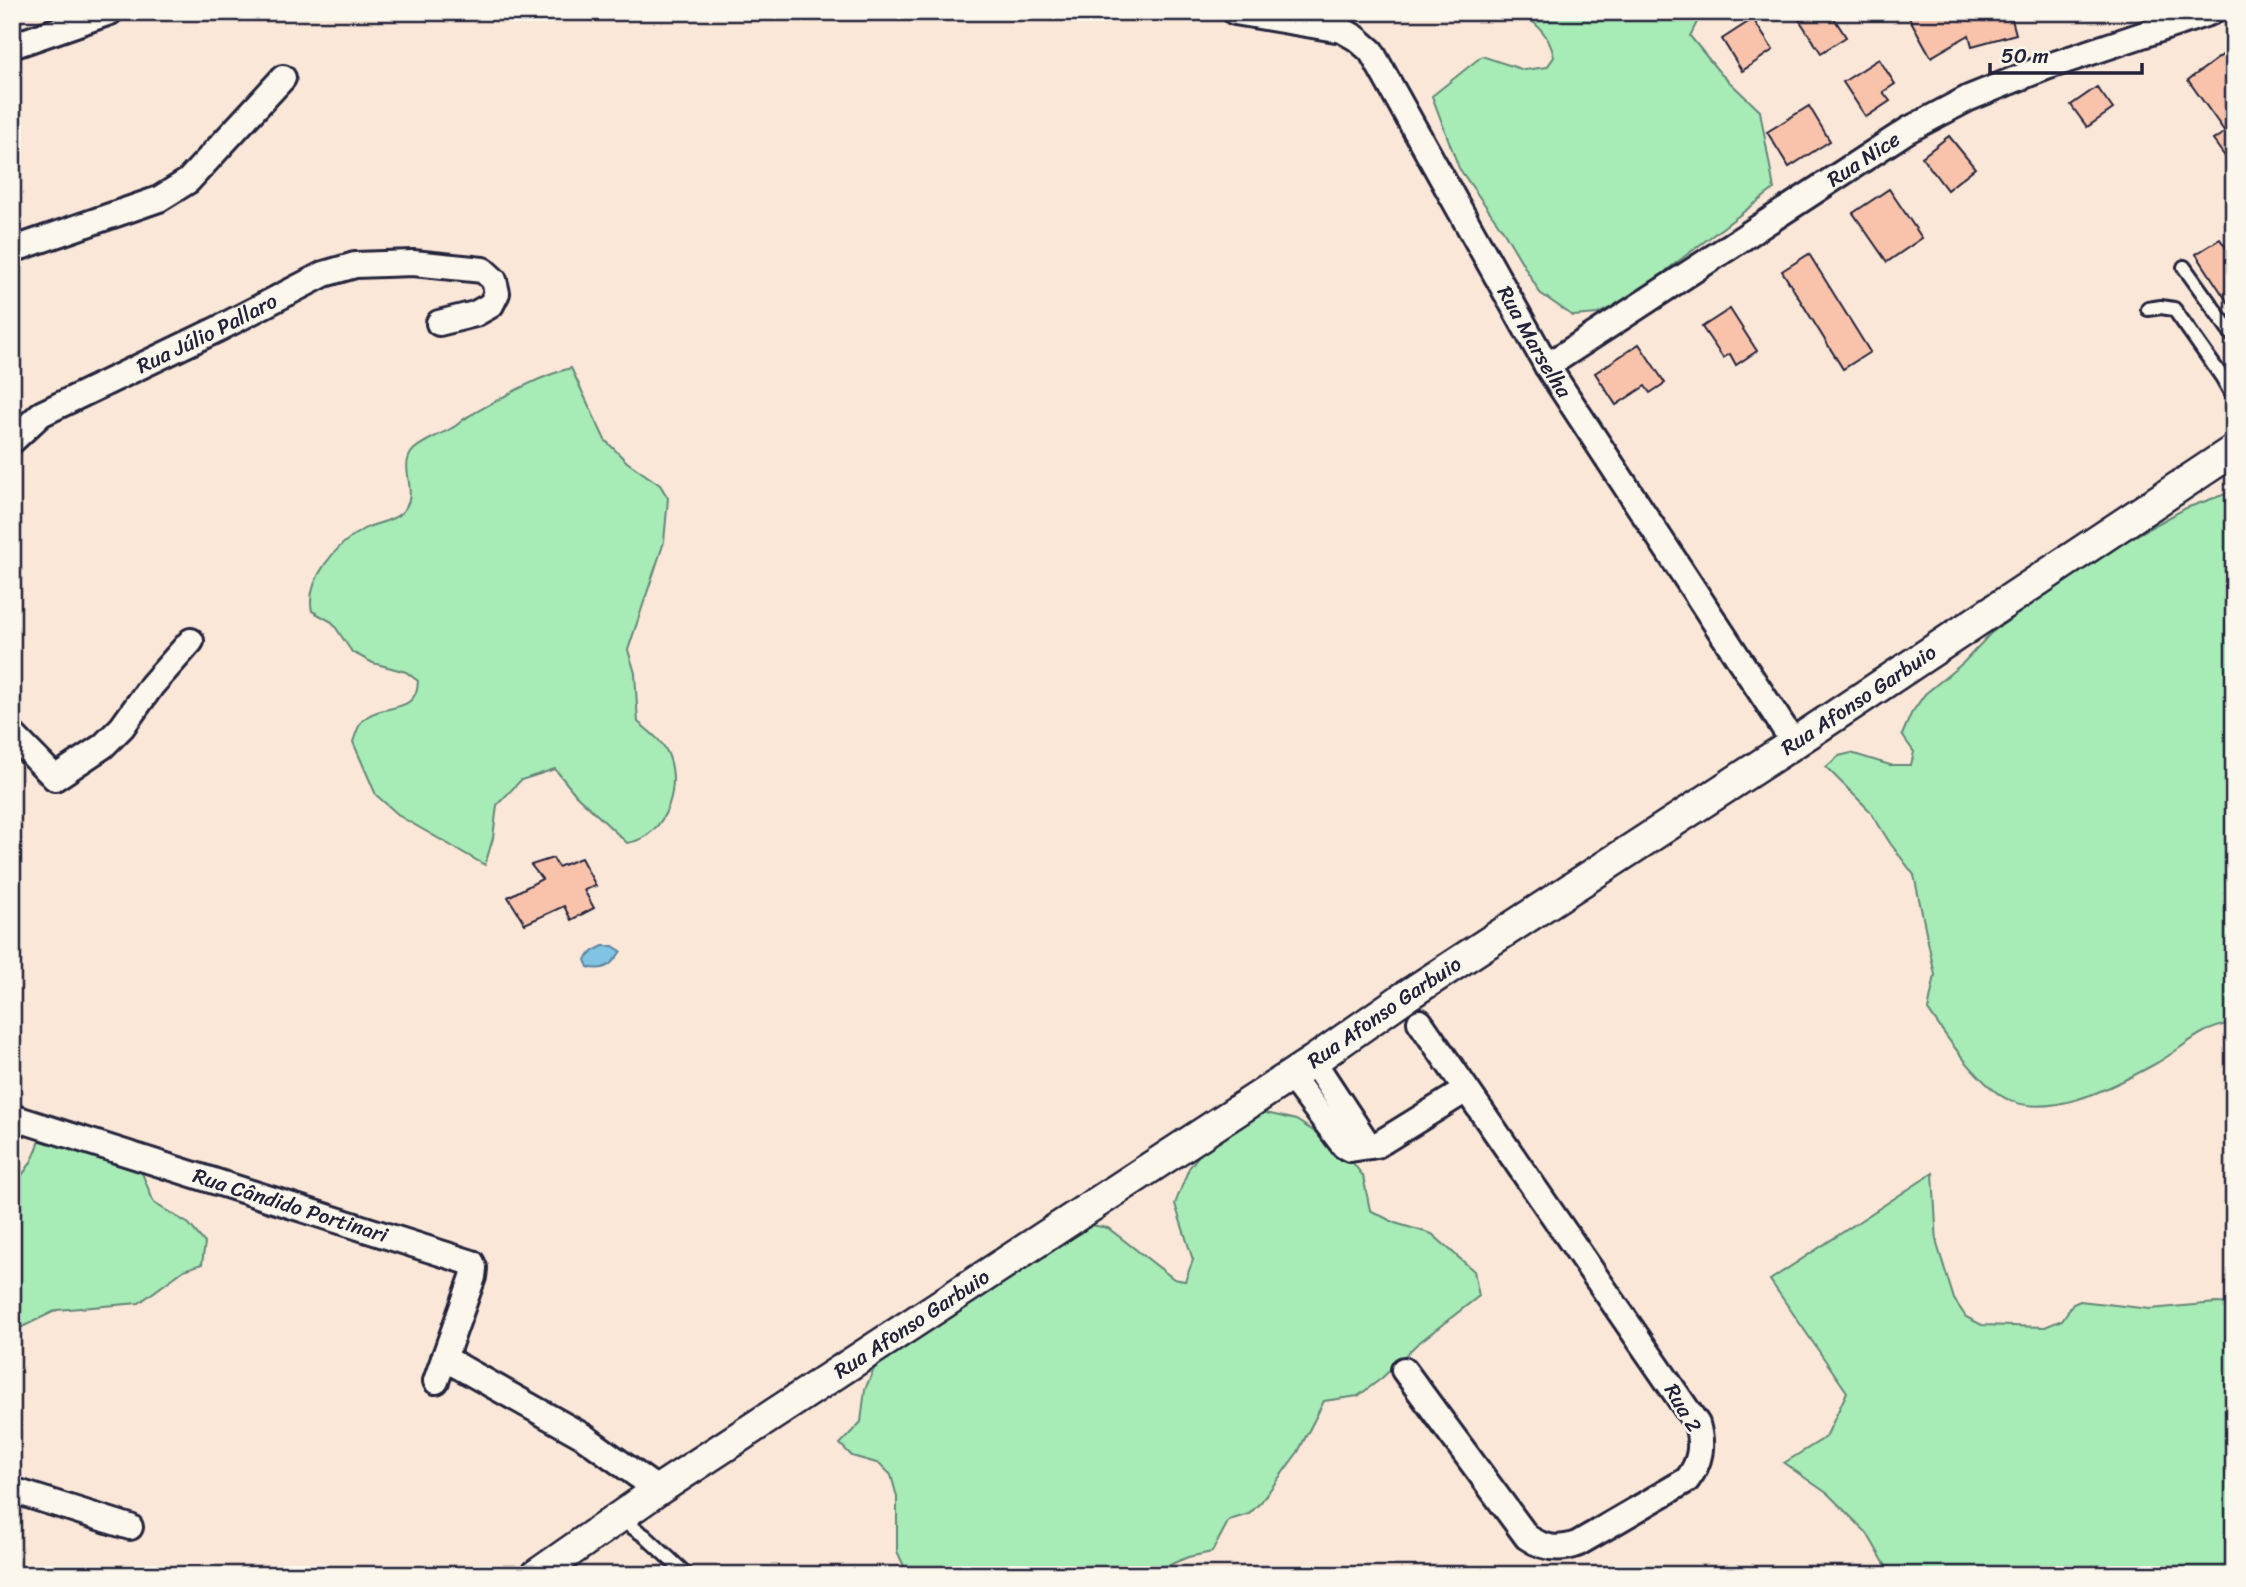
<svg xmlns="http://www.w3.org/2000/svg" width="2246" height="1587" font-family="Sriracha,sans-serif">
	<style>
		.green { fill: #a7ebb6; stroke: #648678; stroke-width: 2 }
		.water { fill: #81c3e2; stroke: #5b839f; stroke-width: 2 }
		.building { fill: #f9c3ab; stroke: #22223b; stroke-width: 2 }
		.lines { fill: none; stroke-linecap: round; stroke-linejoin: round }
		.service-casing { stroke: #22223b; stroke-width: 18 }
		.minor-casing { stroke: #22223b; stroke-width: 30 }
		.tertiary-casing { stroke: #22223b; stroke-width: 35 }
		.service { stroke: #fbf7ec; stroke-width: 12 }
		.minor { stroke: #fbf7ec; stroke-width: 24 }
		.tertiary { stroke: #fbf7ec; stroke-width: 30 }
		.labels { text-anchor: middle; stroke-width: 5; stroke-linejoin: round; paint-order: stroke }
		.street-label { font-size: 21px; fill: #22223b; stroke: #fbf7ec }
	</style>
	<rect width="100%" height="100%" fill="#fae7d8"/>
	<filter id="ink" filterUnits="userSpaceOnUse"><feTurbulence type="fractalNoise" baseFrequency=".0143" numOctaves="2"/><feDisplacementMap in="SourceGraphic" scale="14" xChannelSelector="R" yChannelSelector="G"/><feConvolveMatrix kernelMatrix="1 2 1 2 8 2 1 2 1" color-interpolation-filters="sRGB"/></filter>
	<g filter="url(#ink)">
		<path class="green" d="M 1513,12 L 1702,12 L 1690,36 L 1720,73 L 1760,111 L 1774,189 L 1668,269 L 1651,287 L 1598,314 L 1573,316 L 1540,293 L 1504,232 L 1459,168 L 1432,96 L 1482,56 L 1524,70 L 1547,67 L 1554,57 C 1549,34 1535,19 1513,12 Z
			M 571,368 L 605,440 L 627,462 L 660,485 L 668,498 L 664,542 L 628,650 L 635,673 L 638,722 C 646,729 659,738 665,748 C 684,780 668,838 627,843 L 576,795 L 555,769 L 521,780 L 497,805 L 493,838 L 485,865 L 401,817 L 376,795 L 353,742 C 355,736 358,726 362,721 C 381,701 417,717 418,681 L 406,672 L 373,663 L 352,652 L 332,622 L 312,611 C 305,580 337,544 362,530 C 374,523 392,522 401,513 C 421,495 399,470 411,453 C 416,444 442,434 452,428 C 458,425 463,419 469,416 C 501,398 536,377 571,368 Z
			M 2234,491 L 2234,1021 C 2224,1025 2213,1028 2204,1032 C 2187,1041 2172,1055 2155,1064 C 2113,1087 2039,1127 1996,1092 C 1968,1069 1948,1039 1928,1010 L 1935,975 L 1914,875 L 1890,843 L 1870,811 L 1826,767 L 1839,756 L 1851,753 L 1890,765 L 1911,765 L 1914,752 L 1902,735 L 1911,714 L 1925,694 L 1963,663 L 1991,633 L 2104,553 L 2186,508 Z
			M 1262,1112 L 1296,1120 L 1342,1149 L 1363,1176 L 1370,1210 L 1395,1223 L 1432,1234 L 1474,1271 L 1479,1296 L 1416,1345 L 1382,1378 L 1358,1396 L 1324,1401 L 1298,1452 L 1261,1502 L 1249,1514 L 1229,1520 L 1212,1552 L 1188,1557 L 1146,1575 L 908,1575 L 897,1551 L 897,1497 L 891,1475 L 880,1464 L 852,1456 L 840,1444 L 861,1422 L 865,1389 L 878,1360 L 1079,1223 L 1108,1228 L 1174,1279 L 1185,1281 L 1193,1260 L 1175,1204 L 1189,1168 L 1215,1135 Z
			M 40,1139 L 78,1142 L 133,1162 L 142,1173 L 154,1203 L 189,1224 L 205,1243 L 202,1264 L 184,1270 L 139,1303 L 57,1310 L 12,1332 L 12,1183 C 27,1174 36,1155 40,1139 Z
			M 1933,1173 L 1937,1244 L 1954,1299 L 1966,1317 L 1982,1325 L 2045,1327 L 2062,1320 L 2073,1304 L 2080,1301 L 2150,1309 L 2216,1303 L 2234,1304 L 2234,1575 L 1891,1575 L 1867,1533 L 1828,1494 L 1784,1463 L 1826,1437 L 1847,1392 L 1770,1280 Z"/>
		<path class="water" d="M 603,946 L 613,946 L 621,951 C 612,965 604,972 588,967 L 585,960 L 593,951 Z"/>
		<path class="building" d="M 1794,12 L 1830,12 L 1846,37 L 1821,53 Z
			M 1906,12 L 2010,12 L 2016,34 L 1972,46 L 1969,35 L 1931,57 Z
			M 1753,19 L 1773,50 L 1742,71 L 1722,39 Z
			M 2224,54 L 2234,68 L 2234,169 L 2213,140 L 2225,132 L 2188,80 Z
			M 1879,59 L 1895,84 L 1883,92 L 1890,101 L 1866,117 L 1843,82 Z
			M 2097,87 L 2113,109 L 2087,127 L 2071,105 Z
			M 1809,106 L 1830,141 L 1789,167 L 1767,132 Z
			M 1949,136 L 1975,168 L 1947,190 L 1922,157 Z
			M 1889,189 L 1922,238 L 1887,262 L 1853,213 Z
			M 2220,239 L 2234,260 L 2234,312 L 2196,254 Z
			M 1809,254 L 1870,352 L 1843,369 L 1782,271 Z
			M 1730,309 L 1757,351 L 1736,365 L 1730,354 L 1723,358 L 1702,327 Z
			M 1639,344 L 1665,383 L 1650,393 L 1645,386 L 1616,405 L 1595,373 Z
			M 553,858 L 558,867 L 581,858 L 596,886 L 584,890 L 594,908 L 571,920 L 564,906 L 525,924 L 508,897 L 542,879 L 531,865 Z"/>
		<g class="lines">
			<defs>
				<path id="service" d="M 2184,267 L 2234,337
					M 2148,309 L 2161,307 L 2174,309 L 2222,377 L 2234,398
					M 619,1518 L 645,1536 L 687,1575"/>
				<g id="minor">
					<path id="s1" d="M 1235,12 L 1342,30 L 1356,38 L 1371,51 L 1547,366 L 1794,743"/>
					<path d="M 12,46 L 110,12"/>
					<path d="M 12,250 L 159,199 L 188,181 L 283,78"/>
					<path id="s2" d="M 1547,366 L 1908,130 L 1969,98 L 2046,67 L 2211,12"/>
					<path id="s3" d="M 12,441 L 41,414 L 218,329 L 324,274 L 355,265 L 413,263 L 483,270 L 494,280 L 497,293 L 491,305 L 475,314 L 439,323"/>
					<path d="M 12,734 L 55,778 L 103,746 L 122,727 L 152,685 L 191,641"/>
					<path d="M 1313,1061 L 1369,1146"/>
					<path d="M 1290,1075 L 1344,1146 L 1350,1149 L 1377,1145 L 1466,1090"/>
					<path id="s4" d="M 12,1117 L 472,1263 L 474,1268 L 473,1277 L 436,1381"/>
					<path d="M 444,1358 L 583,1436 L 658,1490"/>
					<path d="M 1404,1370 L 1527,1537 C 1543,1548 1558,1551 1577,1544 L 1687,1480 C 1701,1462 1703,1445 1697,1424 L 1420,1022"/>
					<path d="M 12,1490 L 130,1527"/>
				</g>
				<g id="tertiary">
					<path id="s5" d="M 536,1575 L 658,1490 L 1313,1061 L 1403,998 L 1794,743 L 2234,450"/>
				</g>
			</defs>
			<use href="#service" class="service-casing"/>
			<use href="#minor" class="minor-casing"/>
			<use href="#tertiary" class="tertiary-casing"/>
			<use href="#service" class="service"/>
			<use href="#minor" class="minor"/>
			<use href="#tertiary" class="tertiary"/>
		</g>
	</g>
	<g class="labels">
		<g class="street-label">
			<text dy="7" stroke="none"><textPath href="#s2" startOffset="378">Rua Nice</textPath></text>
			<text dy="7" stroke="none"><textPath href="#s3" startOffset="224">Rua Júlio Pallaro</textPath></text>
			<text dy="7" stroke="none"><textPath href="#s1" startOffset="478">Rua Marselha</textPath></text>
			<text dy="7" stroke="none"><textPath href="#s5" startOffset="1586">Rua Afonso Garbuio</textPath></text>
			<text dy="7" stroke="none"><textPath href="#s5" startOffset="1018">Rua Afonso Garbuio</textPath></text>
			<text dy="7" stroke="none"><textPath href="#s4" startOffset="292">Rua Cândido Portinari</textPath></text>
			<text dy="7" stroke="none"><textPath href="#s5" startOffset="452">Rua Afonso Garbuio</textPath></text>
			<text transform="translate(1683 1408) rotate(60)" y="7">Rua 2</text>
		</g>
	</g>
	<rect width="2246" height="1587" fill="none" stroke="#fbf7ec" stroke-width="42"/>
	<rect x="21" y="21" width="2204" height="1545" fill="none" stroke="#22223b" stroke-width="2.5" filter="url(#ink)"/>
	<path d="M1990 63v10h152v-10" fill="none" stroke="#22223b" stroke-width="3.5"/>
	<text x="2001" y="63" font-size="21" fill="#22223b" stroke="#fbf7ec" stroke-width="5" paint-order="stroke">50 m</text>
</svg>
